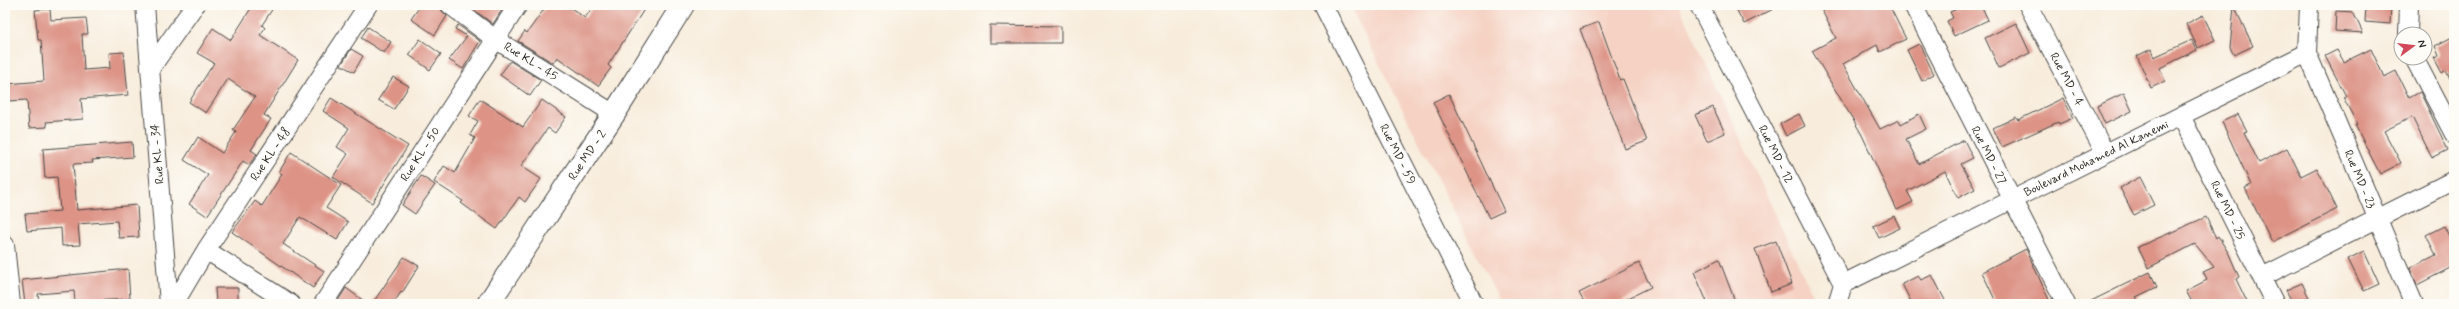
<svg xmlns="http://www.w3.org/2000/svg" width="2459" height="309" font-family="Mynerve,sans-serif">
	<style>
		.built { fill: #f5d2c3 }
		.building { fill: #dd9487 }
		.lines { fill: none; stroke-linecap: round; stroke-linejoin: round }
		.minor-casing { stroke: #4a4846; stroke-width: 20 }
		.tertiary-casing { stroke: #4a4846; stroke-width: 24 }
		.minor { stroke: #fff; stroke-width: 18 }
		.tertiary { stroke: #fff; stroke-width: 22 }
		.labels { text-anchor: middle; stroke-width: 3; stroke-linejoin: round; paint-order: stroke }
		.street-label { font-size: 12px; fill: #2b2b2b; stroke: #fdfcf7 }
	</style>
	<rect width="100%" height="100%" fill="#fdfcf7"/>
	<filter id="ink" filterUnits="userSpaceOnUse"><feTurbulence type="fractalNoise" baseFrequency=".025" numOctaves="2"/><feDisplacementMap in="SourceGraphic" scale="8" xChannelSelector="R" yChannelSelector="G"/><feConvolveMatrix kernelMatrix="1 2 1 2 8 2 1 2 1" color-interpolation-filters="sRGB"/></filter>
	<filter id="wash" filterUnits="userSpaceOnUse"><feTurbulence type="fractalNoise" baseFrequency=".012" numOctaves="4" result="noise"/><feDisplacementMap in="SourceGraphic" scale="16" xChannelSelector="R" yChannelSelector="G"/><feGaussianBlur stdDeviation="0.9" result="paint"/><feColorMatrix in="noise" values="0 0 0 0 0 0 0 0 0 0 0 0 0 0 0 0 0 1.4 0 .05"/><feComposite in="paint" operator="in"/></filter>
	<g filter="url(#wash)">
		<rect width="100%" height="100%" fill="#f8eddd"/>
		<path class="built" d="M 1359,5 L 1679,5 L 1812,294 L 1808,304 L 1501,304 L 1353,12 Z"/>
		<g id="blocks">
			<path class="building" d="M 253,5 L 275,5 L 262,25 L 265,28 L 260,35 L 298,60 L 264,115 L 271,119 L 251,150 L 257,154 L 249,165 L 243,161 L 207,216 L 189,204 L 208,175 L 184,160 L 198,137 L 222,153 L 236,132 L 233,130 L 255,97 L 228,79 L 206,113 L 189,102 L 214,63 L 197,53 L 213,28 L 231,40 Z
				M 421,5 L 436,5 L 447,16 L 435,35 L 411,19 Z
				M 471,5 L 505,5 L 493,24 L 470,7 Z
				M 547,5 L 567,5 L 585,18 L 594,5 L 647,5 L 608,65 L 611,68 L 598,86 L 557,57 L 553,63 L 518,41 L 525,31 L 527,33 Z
				M 1734,5 L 1781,5 L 1744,24 Z
				M 1819,5 L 1889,5 L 1906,39 L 1880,52 L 1877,45 L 1843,64 L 1880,129 L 1899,120 L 1901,124 L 1919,114 L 1926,129 L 1906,139 L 1919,164 L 1964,140 L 1973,158 L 1961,164 L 1975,189 L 1958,198 L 1945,171 L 1907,191 L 1913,202 L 1897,210 L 1861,133 L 1812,51 L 1836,38 Z
				M 1966,5 L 1981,5 L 1988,20 L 1954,36 L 1947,21 L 1953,18 L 1950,12 Z
				M 2366,5 L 2391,5 L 2390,24 L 2365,22 Z
				M 2234,6 L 2253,46 L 2234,55 L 2230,48 Z
				M 50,9 L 51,20 L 86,18 L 88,34 L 82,34 L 84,70 L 110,68 L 109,53 L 124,52 L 128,95 L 81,99 L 83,119 L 46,122 L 47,127 L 29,128 L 27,100 L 7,101 L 6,84 L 44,81 L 41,40 L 38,40 L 35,10 Z
				M 2336,11 L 2353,12 L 2363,33 L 2335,31 Z
				M 2203,15 L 2215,40 L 2198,48 L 2186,24 Z
				M 1599,22 L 1620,80 L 1623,79 L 1647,141 L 1625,149 L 1580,29 Z
				M 2016,23 L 2030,53 L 1999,68 L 1985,38 Z
				M 458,25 L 480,41 L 463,69 L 449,60 L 467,36 L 455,29 Z
				M 990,25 L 1061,26 L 1061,43 L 990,43 Z
				M 368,27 L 391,42 L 384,53 L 361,38 Z
				M 2454,36 L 2454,87 L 2446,70 L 2442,73 L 2434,58 L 2439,56 L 2435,46 Z
				M 420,39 L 441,54 L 430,70 L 409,55 Z
				M 2192,40 L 2197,50 L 2160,68 L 2165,81 L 2151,88 L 2137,56 L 2151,49 L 2154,57 Z
				M 1919,44 L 1934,74 L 1922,81 L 1907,50 Z
				M 351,49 L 363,56 L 354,72 L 341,65 Z
				M 2371,49 L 2384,77 L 2396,71 L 2409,98 L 2420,92 L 2448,150 L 2432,158 L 2412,117 L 2384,131 L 2401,163 L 2380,174 L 2355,125 L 2357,124 L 2343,97 L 2346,96 L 2325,56 L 2337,50 L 2344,62 Z
				M 510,61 L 541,80 L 530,96 L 500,75 Z
				M 393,77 L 409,86 L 394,109 L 378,100 Z
				M 2124,93 L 2132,111 L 2105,124 L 2097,106 Z
				M 1449,94 L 1504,211 L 1489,218 L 1433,102 Z
				M 331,98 L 408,146 L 372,203 L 333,177 L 348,154 L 337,147 L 349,128 L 323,111 Z
				M 2063,98 L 2073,118 L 2059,124 L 2058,122 L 2002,147 L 1993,128 L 2016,117 L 2018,120 Z
				M 480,99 L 523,127 L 542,100 L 566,117 L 555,133 L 548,128 L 521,166 L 541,179 L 525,202 L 519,197 L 497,229 L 461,203 L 463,201 L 434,182 L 444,166 L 455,173 L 475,138 L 470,135 L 478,121 L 469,116 Z
				M 1713,107 L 1725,133 L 1707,141 L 1695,115 Z
				M 1799,114 L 1805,126 L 1786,136 L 1780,124 Z
				M 2238,114 L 2247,131 L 2244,132 L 2259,163 L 2287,148 L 2301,176 L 2317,168 L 2337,209 L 2272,242 L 2245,188 L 2251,185 L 2222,122 Z
				M 132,142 L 133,157 L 92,160 L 93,163 L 73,164 L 77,210 L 137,205 L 139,237 L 119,238 L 117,221 L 78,224 L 80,245 L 62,246 L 61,228 L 27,231 L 25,214 L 60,211 L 57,177 L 45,178 L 43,149 Z
				M 291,152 L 341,185 L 326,208 L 348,222 L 337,240 L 300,217 L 283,244 L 324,271 L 313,288 L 232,232 L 255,201 L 262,206 L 282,174 L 279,172 Z
				M 421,176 L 435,185 L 415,214 L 402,205 Z
				M 2140,177 L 2154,205 L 2134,215 L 2120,188 Z
				M 1894,216 L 1900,228 L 1879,238 L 1873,226 Z
				M 2206,217 L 2216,238 L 2218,236 L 2229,254 L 2239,277 L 2236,279 L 2248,304 L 2193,304 L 2186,291 L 2207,280 L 2203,272 L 2214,267 L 2195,244 L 2148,268 L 2138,247 Z
				M 2444,226 L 2454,246 L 2454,266 L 2417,285 L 2410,268 L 2436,255 L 2426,235 Z
				M 1776,241 L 1792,284 L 1771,292 L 1755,249 Z
				M 2026,249 L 2051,304 L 1997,304 L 1982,272 Z
				M 2364,251 L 2379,284 L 2364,291 L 2348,259 Z
				M 404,257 L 419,266 L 402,293 L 401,292 L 393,304 L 372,304 Z
				M 1719,259 L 1736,304 L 1708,304 L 1694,272 Z
				M 1639,263 L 1651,287 L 1616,304 L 1585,304 L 1579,293 Z
				M 128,269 L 130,299 L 75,302 L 74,291 L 38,294 L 39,304 L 25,304 L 22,280 Z
				M 2150,272 L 2157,287 L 2136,297 L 2138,300 L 2130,304 L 2085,304 Z
				M 1932,275 L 1947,304 L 1912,304 L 1902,284 L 1918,276 L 1921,280 Z
				M 2302,283 L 2312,304 L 2293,304 L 2286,290 Z
				M 215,288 L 238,288 L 238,304 L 216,304 Z
				M 346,288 L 368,304 L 336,304 Z"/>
		</g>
	</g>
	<g filter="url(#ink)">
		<use href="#blocks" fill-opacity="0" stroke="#4a4846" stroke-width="1"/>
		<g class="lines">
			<defs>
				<path id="minor" d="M 145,5 L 169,304
					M 450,5 L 495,39 L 614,114
					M 1323,5 L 1474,304
					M 1699,5 L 1843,284 L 1837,304
					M 1913,5 L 2066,304
					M 2028,5 L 2105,153
					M 2408,34 L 2409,5
					M 2307,53 L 2414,304
					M 2414,58 L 2454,134
					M 150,69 L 195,5
					M 2181,116 L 2275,304
					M 5,245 L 11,304
					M 206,250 L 291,304
					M 2262,277 L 2454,180
					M 1843,284 L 2307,53 L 2309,5
					M 174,304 L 206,250 L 368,5
					M 323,304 L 518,5"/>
				<path id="tertiary" d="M 488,304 L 614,114 L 683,5"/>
			</defs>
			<use href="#minor" class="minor-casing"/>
			<use href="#tertiary" class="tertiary-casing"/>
			<use href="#minor" class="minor"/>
			<use href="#tertiary" class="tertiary"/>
		</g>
	</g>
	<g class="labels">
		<g class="street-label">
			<text transform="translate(531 61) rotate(32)" y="4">Rue KL - 45</text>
			<text transform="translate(2067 79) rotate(62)" y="4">Rue MD - 4</text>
			<text transform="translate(157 154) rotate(-95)" y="4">Rue KL - 34</text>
			<text transform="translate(270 154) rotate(-56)" y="4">Rue KL - 48</text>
			<text transform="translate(420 154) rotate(-57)" y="4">Rue KL - 50</text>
			<text transform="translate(1398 154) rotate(63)" y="4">Rue MD - 59</text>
			<text transform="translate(1776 154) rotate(63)" y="4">Rue MD - 12</text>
			<text transform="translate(587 155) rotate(-56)" y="4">Rue MD - 2</text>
			<text transform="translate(1989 155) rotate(63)" y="4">Rue MD - 27</text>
			<text transform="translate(2096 158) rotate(-26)" y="4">Boulevard Mohamed Al Kanemi</text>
			<text transform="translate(2360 179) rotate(67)" y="4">Rue MD - 23</text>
			<text transform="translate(2228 210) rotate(64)" y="4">Rue MD - 25</text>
		</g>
	</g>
	<rect width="2459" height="309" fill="none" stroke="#fdfcf7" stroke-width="20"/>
	<g transform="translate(2413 46) rotate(75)"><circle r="19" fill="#fdfcf7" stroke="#a9a8a5"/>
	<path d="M0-3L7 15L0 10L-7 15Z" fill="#d1495b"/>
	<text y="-6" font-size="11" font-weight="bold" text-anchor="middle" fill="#2b2b2b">N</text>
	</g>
</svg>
